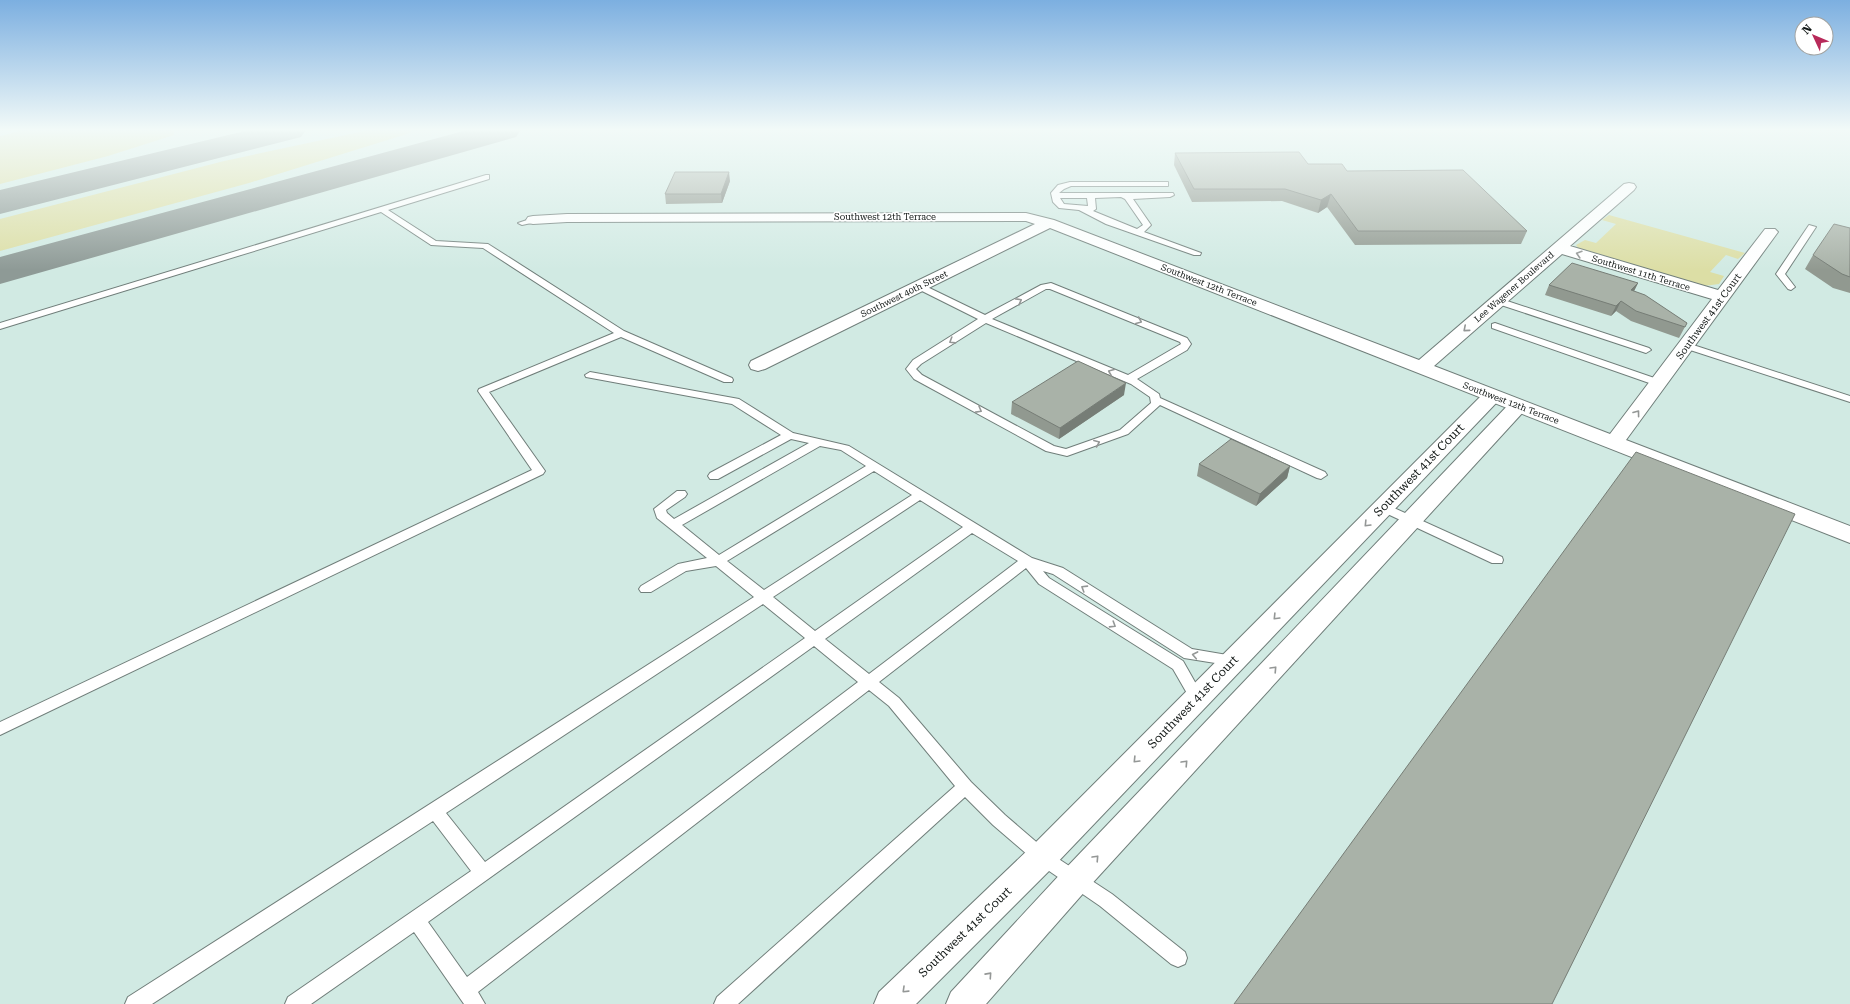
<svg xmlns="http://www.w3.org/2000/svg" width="1850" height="1004" font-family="'Roboto Serif',serif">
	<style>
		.built { fill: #d1eae3 }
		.green { fill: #dcdea5 }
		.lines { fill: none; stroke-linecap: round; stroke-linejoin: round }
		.taxiway { fill: #8e9a96; fill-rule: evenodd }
		.service-casing { stroke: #707e7a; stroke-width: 2 }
		.minor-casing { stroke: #707e7a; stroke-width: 2 }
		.tertiary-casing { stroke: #707e7a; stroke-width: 2 }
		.service { fill: #fff; fill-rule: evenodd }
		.minor { fill: #fff; fill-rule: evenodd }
		.tertiary { fill: #fff; fill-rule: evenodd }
		.wall { fill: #919990 }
		.shaded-wall { fill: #767d76 }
		.building { fill: #a9b2a8; stroke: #767d76 }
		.oneway { stroke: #949796 }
		.labels { text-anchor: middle; stroke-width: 3; stroke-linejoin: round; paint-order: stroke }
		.far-street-label { font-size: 9px; fill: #111715; stroke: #fff }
		.street-label { font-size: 10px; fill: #111715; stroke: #fff }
		.near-street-label { font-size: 12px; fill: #111715; stroke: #fff }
	</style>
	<rect width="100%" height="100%" fill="#e3f3ef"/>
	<path class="built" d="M 0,130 L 1850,130 L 1850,1004 L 0,1004 Z"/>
	<path class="green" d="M 24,130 L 173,130 L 174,135 L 108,156 L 0,184 L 0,136 Z
		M 369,130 L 412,130 L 410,133 L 249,183 L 0,251 L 0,219 L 224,161 Z
		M 1609,215 L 1745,253 L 1738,259 L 1726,255 L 1710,272 L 1724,276 L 1719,284 L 1704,286 L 1579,249 L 1576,245 L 1585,240 L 1596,243 L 1616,224 L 1602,220 Z"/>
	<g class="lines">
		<path class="taxiway" d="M 249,130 L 306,130 L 301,137 L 0,214 L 0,190 Z
			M 467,130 L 521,130 L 516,137 L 0,284 L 0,257 Z"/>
		<defs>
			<path id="service" d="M 486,175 L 489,175 L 489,179 L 388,210 L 436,241 L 488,244 L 624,331 L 732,378 L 733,380 L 732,382 L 724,382 L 621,337 L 489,392 L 545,471 L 543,474 L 0,735 L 0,722 L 532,470 L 478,391 L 479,389 L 614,333 L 483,248 L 431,245 L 381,212 L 0,329 L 0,323 Z
				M 1070,182 L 1168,182 L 1168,186 L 1071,186 L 1064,189 L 1059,193 L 1173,193 L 1174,195 L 1170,197 L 1133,199 L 1151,225 L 1144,232 L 1201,253 L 1200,255 L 1194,255 L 1106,224 L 1079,210 L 1059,208 L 1053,202 L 1051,193 L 1058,185 ZM 1121,197 L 1125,199 L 1143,225 L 1137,229 L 1093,211 L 1096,209 L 1095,198 ZM 1060,198 L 1087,198 L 1088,206 L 1064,204 Z
				M 533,218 L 536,218 L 536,222 L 522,225 L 518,223 Z
				M 1809,225 L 1816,227 L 1785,274 L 1795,287 L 1791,290 L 1788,289 L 1776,274 Z
				M 919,283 L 985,315 L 1041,285 L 1051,283 L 1187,338 L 1191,344 L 1187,350 L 1137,379 L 1159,394 L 1160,398 L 1325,472 L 1327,475 L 1321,479 L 1317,478 L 1160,405 L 1128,434 L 1067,456 L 1046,451 L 914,379 L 906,369 L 913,360 L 978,319 L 916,288 L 915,286 ZM 1046,289 L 1050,289 L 1180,342 L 1181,344 L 1128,375 L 992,319 ZM 986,323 L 1131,384 L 1150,397 L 1151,403 L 1120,430 L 1066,449 L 1054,446 L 922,375 L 916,369 L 921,364 Z
				M 1498,298 L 1649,348 L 1651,350 L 1646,353 L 1643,352 L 1495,303 L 1493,301 Z
				M 1495,323 L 1663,381 L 1664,383 L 1659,386 L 1655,385 L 1492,328 L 1492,324 Z
				M 1687,343 L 1850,396 L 1850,402 L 1684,348 L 1682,346 Z
				M 590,372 L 739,399 L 793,433 L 849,446 L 1032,558 L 1063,568 L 1192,649 L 1239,657 L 1241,661 L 1239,665 L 1234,666 L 1184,658 L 1053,574 L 1043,571 L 1049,578 L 1183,661 L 1204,698 L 1202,702 L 1197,704 L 1192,702 L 1173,669 L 1039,584 L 1026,568 L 879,682 L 899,698 L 971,782 L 1005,815 L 1048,852 L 1112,894 L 1185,952 L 1187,958 L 1185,964 L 1178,967 L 1171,964 L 1100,906 L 1036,862 L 993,825 L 965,797 L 738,1004 L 714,1004 L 717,997 L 955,786 L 889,706 L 869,690 L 478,992 L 485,1004 L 464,1004 L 414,932 L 311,1004 L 285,1004 L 288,997 L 471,871 L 433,821 L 152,1004 L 125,1004 L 128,997 L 754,597 L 716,566 L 686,571 L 651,592 L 641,592 L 639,589 L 641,586 L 678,564 L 707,558 L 657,518 L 654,509 L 677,491 L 685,491 L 687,494 L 685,497 L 666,510 L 667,513 L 674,519 L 809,443 L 791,439 L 718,479 L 710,479 L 708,476 L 710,473 L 781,435 L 732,404 L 586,377 L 585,375 ZM 820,446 L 841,450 L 866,466 L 719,555 L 682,525 ZM 874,471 L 912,495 L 764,590 L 727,561 ZM 920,500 L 963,527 L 815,631 L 773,597 ZM 972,533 L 1018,561 L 869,674 L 825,639 ZM 763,604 L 805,638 L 485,862 L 446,813 ZM 814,646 L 858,682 L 467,977 L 428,922 Z
				M 1383,503 L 1502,557 L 1503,560 L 1502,563 L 1492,563 L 1379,510 L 1377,507 L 1379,504 Z"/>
			<path id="minor" d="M 1629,183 L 1634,184 L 1636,187 L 1634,190 L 1570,246 L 1718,290 L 1765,229 L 1775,229 L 1778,232 L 1626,440 L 1850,526 L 1850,543 L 1050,228 L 765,369 L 758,371 L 751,369 L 749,365 L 751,361 L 1035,224 L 1026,221 L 567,222 L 533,224 L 528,223 L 526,220 L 528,217 L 533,216 L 567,214 L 1026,213 L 1054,220 L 1419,360 L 1624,184 ZM 1562,254 L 1712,299 L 1610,434 L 1434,366 Z"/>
			<path id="tertiary" d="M 1492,390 L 1499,392 L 1502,396 L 1499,400 L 1053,867 L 916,1004 L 874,1004 L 879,992 L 1031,847 L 1485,392 Z
				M 1518,400 L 1525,402 L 1528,406 L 1525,410 L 1087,889 L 986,1004 L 946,1004 L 951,992 L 1065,869 L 1511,402 Z"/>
		</defs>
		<use href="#service" class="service-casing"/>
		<use href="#minor" class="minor-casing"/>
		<use href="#tertiary" class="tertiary-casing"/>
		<use href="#service" class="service"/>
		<use href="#minor" class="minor"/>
		<use href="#tertiary" class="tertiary"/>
	</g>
	<path class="wall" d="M 1175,153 L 1308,164 L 1347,171 L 1527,231 L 1521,244 L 1355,245 L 1327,207 L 1318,213 L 1282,201 L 1192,202 L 1174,165 Z
		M 730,181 L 722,203 L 666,204 L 665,194 Z
		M 1850,228 L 1850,293 L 1833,288 L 1805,269 L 1813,255 Z
		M 1638,283 L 1634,291 L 1687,323 L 1679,338 L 1631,321 L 1616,311 L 1611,316 L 1545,295 L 1549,285 Z
		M 1124,395 L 1059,439 L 1011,414 L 1012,402 Z
		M 1199,464 L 1290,466 L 1287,478 L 1256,506 L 1197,476 Z"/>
	<path class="shaded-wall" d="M 729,172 L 730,181 L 722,203 L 721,194 Z
		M 1331,194 L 1327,207 L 1318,213 L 1321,200 Z
		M 1638,283 L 1633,293 L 1631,290 Z
		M 1621,301 L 1616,311 L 1611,316 L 1616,306 Z
		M 1126,383 L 1124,395 L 1059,439 L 1060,428 Z
		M 1290,466 L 1287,478 L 1256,506 L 1260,494 Z"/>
	<path class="building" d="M 1299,152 L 1308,164 L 1342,164 L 1347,171 L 1463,170 L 1527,231 L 1358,231 L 1331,194 L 1321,200 L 1285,189 L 1194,189 L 1175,153 Z
		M 675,172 L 729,172 L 721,194 L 665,194 Z
		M 1834,224 L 1850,228 L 1850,277 L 1842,274 L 1813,255 Z
		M 1572,263 L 1638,283 L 1631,290 L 1645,295 L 1687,323 L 1685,327 L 1636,311 L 1621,301 L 1616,306 L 1549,285 Z
		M 1078,361 L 1126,383 L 1060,428 L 1012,402 Z
		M 1231,439 L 1290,466 L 1260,494 L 1199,464 Z
		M 1636,452 L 1795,514 L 1552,1004 L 1234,1004 Z"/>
	<defs><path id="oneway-chevron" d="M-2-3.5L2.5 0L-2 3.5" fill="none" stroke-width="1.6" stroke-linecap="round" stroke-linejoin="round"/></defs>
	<g class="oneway">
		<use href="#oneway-chevron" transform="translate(1579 254) rotate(-163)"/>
		<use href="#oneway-chevron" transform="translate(1019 301) rotate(-28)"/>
		<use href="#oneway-chevron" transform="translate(1139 321) rotate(23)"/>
		<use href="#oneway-chevron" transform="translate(1466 329) rotate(139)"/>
		<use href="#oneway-chevron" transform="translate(952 341) rotate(148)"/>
		<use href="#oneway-chevron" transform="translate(1111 372) rotate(-157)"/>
		<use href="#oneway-chevron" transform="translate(979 410) rotate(29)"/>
		<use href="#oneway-chevron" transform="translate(1637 413) rotate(-53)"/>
		<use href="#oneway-chevron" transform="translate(1097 443) rotate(-22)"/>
		<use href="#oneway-chevron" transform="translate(1367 524) rotate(134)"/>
		<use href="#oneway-chevron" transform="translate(1084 588) rotate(-148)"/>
		<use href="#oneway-chevron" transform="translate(1276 617) rotate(134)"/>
		<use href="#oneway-chevron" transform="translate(1113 625) rotate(32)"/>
		<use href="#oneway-chevron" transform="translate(1195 655) rotate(-169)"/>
		<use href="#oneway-chevron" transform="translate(1274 669) rotate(-47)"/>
		<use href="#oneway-chevron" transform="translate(1136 760) rotate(134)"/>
		<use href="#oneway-chevron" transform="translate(1185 763) rotate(-47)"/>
		<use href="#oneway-chevron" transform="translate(1096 858) rotate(-47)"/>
		<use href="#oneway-chevron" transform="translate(989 975) rotate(-48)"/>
		<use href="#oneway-chevron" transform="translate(905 990) rotate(136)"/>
	</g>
	<linearGradient id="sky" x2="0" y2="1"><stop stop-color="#7cafe0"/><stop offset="0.48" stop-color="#f2faf8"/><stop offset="1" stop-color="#f2faf8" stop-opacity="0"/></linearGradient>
	<rect width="1850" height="270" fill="url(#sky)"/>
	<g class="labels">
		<g class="far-street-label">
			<text x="885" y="220">Southwest 12th Terrace</text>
			<text transform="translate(1641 273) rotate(17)" y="3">Southwest 11th Terrace</text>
			<text transform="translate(1209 285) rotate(21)" y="3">Southwest 12th Terrace</text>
			<text transform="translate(1514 287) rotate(-41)" y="3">Lee Wagener Boulevard</text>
			<text transform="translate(904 294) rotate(-26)" y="3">Southwest 40th Street</text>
			<text transform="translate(1511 403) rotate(21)" y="3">Southwest 12th Terrace</text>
		</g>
		<g class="street-label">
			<text transform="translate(1708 316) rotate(-54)" y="4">Southwest 41st Court</text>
		</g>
		<g class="near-street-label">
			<text transform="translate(1419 470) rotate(-46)" y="4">Southwest 41st Court</text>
			<text transform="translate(1193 702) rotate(-46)" y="4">Southwest 41st Court</text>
			<text transform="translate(965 932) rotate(-44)" y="4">Southwest 41st Court</text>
		</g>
	</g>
	<g transform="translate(1814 36) rotate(314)"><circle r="19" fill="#ffffff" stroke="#a0a2a1"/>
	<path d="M0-3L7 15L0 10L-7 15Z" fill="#b82a5a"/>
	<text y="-6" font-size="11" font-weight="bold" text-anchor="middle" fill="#111715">N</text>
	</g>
</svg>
